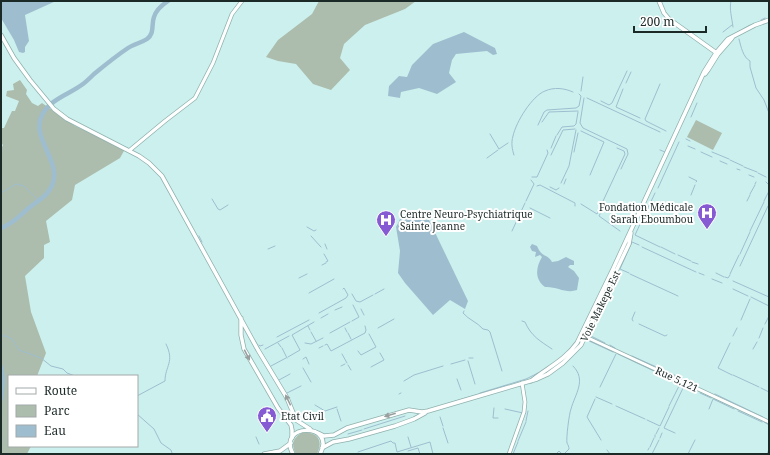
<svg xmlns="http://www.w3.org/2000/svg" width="770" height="455" font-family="'Noto Serif',serif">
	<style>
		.green { fill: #acbcad }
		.water { fill: #9ebed0 }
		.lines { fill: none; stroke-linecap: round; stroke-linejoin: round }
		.stream { stroke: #9ebed0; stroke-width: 1 }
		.river { stroke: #9ebed0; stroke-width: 4.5 }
		.tertiary-casing { stroke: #8fb1ae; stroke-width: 4.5 }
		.secondary-casing { stroke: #8fb1ae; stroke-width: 5 }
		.primary-casing { stroke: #8fb1ae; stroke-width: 5 }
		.tertiary { stroke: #fff; stroke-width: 3 }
		.secondary { stroke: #fff; stroke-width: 3.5 }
		.primary { stroke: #fff; stroke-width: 3.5 }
		.oneway { fill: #989f9e }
		.labels { text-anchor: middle; stroke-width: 4; stroke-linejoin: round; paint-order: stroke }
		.poi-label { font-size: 10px; fill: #1b2927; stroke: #fff; text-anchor: start }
		.street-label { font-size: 10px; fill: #1b2927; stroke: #fff }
	</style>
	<rect width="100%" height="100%" fill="#ccf0ed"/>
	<path class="green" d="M 319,1 L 416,1 L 405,9 L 365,25 L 344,44 L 340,58 L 350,70 L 331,90 L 313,84 L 296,64 L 278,61 L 266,57 L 278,40 L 312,14 Z
		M 20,80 L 27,90 L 26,94 L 32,103 L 38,106 L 42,103 L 75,126 L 125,149 L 120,158 L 75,185 L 72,200 L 46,221 L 50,242 L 44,245 L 44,258 L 25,276 L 31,312 L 46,353 L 37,376 L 9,376 L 9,446 L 31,446 L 27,454 L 1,454 L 1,149 L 3,145 L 1,143 L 1,128 L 4,128 L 12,111 L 15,111 L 19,101 L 6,96 L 7,91 L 14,90 L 13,84 Z
		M 696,120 L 722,133 L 713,150 L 687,137 Z
		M 304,432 C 319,433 323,441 317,454 L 296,454 C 290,444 294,436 304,432 Z"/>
	<path class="water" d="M 1,1 L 56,1 L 25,15 L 29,41 L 25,47 L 25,52 L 23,53 L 19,52 L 14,40 L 1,18 Z
		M 464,32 L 495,48 L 497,54 L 493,55 L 487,51 L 456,54 L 452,60 L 449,73 L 456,82 L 437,94 L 419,88 L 401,92 L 400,98 L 388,96 L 389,86 L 399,76 L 407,77 L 412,65 L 433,44 Z
		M 402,215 L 429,220 L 468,301 L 465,309 L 450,300 L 433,315 L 405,283 L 398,273 L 400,251 L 396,227 Z
		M 532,244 L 537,246 C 542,258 548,254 552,262 L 558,261 L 566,257 L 574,261 L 574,265 L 570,265 L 568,267 L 574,271 L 579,278 L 577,290 C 566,294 556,286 545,287 C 534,279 536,267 542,257 L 540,255 L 535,257 L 536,252 L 532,251 L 530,247 Z"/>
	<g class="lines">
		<path class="stream" d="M 731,1 C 729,9 732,18 733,27
			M 761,20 L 765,18
			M 767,23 L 769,22
			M 723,32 L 732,25
			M 733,35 L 750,25
			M 739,39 C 741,47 743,57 750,61 L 750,67 L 756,88 L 764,100 L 769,113
			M 706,66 L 712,56
			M 626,83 L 631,72
			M 660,84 L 645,119 L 646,121 L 666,131
			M 623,89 L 616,107 L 640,118
			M 581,91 L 583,77
			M 584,98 L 580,123 L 583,128 L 627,149 L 628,154 L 621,169
			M 587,98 L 660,132
			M 601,101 L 609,105 L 612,103 L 627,71
			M 691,117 L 697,103
			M 542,122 L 549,112 L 578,111
			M 538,125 L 544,112 L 547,110 L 576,108 L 579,106 L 581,96 L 579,94
			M 581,131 L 604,142 L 590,175
			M 490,134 L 499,149 L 508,143
			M 557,135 L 562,127 L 574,126 L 576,124 L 578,112
			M 686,139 L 690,141
			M 688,146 L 695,149
			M 551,148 L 556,136
			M 660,150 L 665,152
			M 574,152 L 578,133
			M 701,152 L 712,157
			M 712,152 L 729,159
			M 514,155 C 512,149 511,143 513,136 C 516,122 532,96 545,91 C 554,87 564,88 573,92
			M 551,155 L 563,130 L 575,129
			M 487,158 L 498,150
			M 730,160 L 743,166
			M 720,161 L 727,164
			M 744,167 L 757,172
			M 737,169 L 740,170
			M 758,173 L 766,177
			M 749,175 L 754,177
			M 532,177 L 537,177 L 548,153 L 547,150
			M 689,177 L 697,181 L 696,182
			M 766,182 L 769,185
			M 561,183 L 569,166 L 576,130
			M 564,184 L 566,179
			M 755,184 L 756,182
			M 537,186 L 540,185 L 575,203 L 575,206
			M 550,187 L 556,190 L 559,188
			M 658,188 L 679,142
			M 1,193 L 16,184 L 24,186 L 38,200
			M 750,194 L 755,185
			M 691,195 L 695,185
			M 212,199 L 218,209 L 220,210 L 228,205
			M 526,201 L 534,184 L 531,180
			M 747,201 L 750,195
			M 764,201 L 769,191
			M 581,204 L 597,214 L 625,154 L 624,151 L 617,148
			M 769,204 L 769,203
			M 530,208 L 550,218
			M 647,210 L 655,193
			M 600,214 L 599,216 L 620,231
			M 643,219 L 645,215
			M 642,220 L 635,235 L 660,247
			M 307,227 L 314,231 L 316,230
			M 512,231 L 525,203
			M 750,231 L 764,202
			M 199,236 L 202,242
			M 311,236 L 321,247
			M 325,244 L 327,249
			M 642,247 L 696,272
			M 661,247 L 675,254
			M 268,249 L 275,246
			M 324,254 L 328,261 L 326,262
			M 740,254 L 750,232
			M 678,255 L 691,261
			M 692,262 L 698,264
			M 322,265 L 326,263
			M 740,266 L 768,206
			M 629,273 L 620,269 L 632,242 L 639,245
			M 699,273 L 704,275
			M 716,273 L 724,277
			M 630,274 L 678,296
			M 730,274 L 739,255
			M 725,277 L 728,278 L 730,275
			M 299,278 L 307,274
			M 712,279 L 722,283
			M 733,281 L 769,297
			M 733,289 L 748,296
			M 309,293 L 334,279
			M 352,294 L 356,301 L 360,302 L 373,295
			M 375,294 L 384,289
			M 751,297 L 769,306
			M 361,309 L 364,315
			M 335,310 L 342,307
			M 464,311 L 463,313 C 469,320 477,322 483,329 L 488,330 L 490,332 L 502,371
			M 319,313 L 346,298 L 348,295 L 344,288 L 343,289
			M 321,318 L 328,314
			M 741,320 L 750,299
			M 352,321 L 359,317 L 353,305
			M 522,321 L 525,322 C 531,336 540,341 552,349
			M 596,321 L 618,274
			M 633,321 L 632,319 L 635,312
			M 595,322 L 589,335 L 605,343
			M 639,324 L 665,336 L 667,335
			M 765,324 L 769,316
			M 308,326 L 310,330
			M 345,328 L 347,332
			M 378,328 L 394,319
			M 311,332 L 316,341
			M 330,333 L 350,322
			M 348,333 L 351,339
			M 1,336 L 6,336 L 12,339 L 19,350 L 41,358 L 51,366 L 63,369 L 67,373 L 75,376
			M 733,336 L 737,328
			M 277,337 L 309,320
			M 759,338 L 763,328
			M 587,340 L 613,352
			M 278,343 L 281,347
			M 305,343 L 311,344 L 323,338
			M 730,343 L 718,368 L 732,375
			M 259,345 L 260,346 L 263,345
			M 325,345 L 327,344 L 331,351 L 365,333 L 366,330 L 365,326
			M 610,345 L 615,348
			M 282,348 L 287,358
			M 319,348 L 323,346
			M 265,349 L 289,336
			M 753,349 L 757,342
			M 358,351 L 361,355 L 376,347 L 369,334
			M 567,352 L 577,340
			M 342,354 L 347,363
			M 618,354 L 677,382
			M 632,356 L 681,378
			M 288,357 L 300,350 L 292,335 L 314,322
			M 469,358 L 473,358
			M 303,359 L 306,357 L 309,364
			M 468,361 L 475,384
			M 451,364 L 465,360
			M 348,365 L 351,370
			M 271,366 L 286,358
			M 341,366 L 345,364
			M 371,367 L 384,360 L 380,353
			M 303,368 L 311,382
			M 733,375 L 759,387
			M 457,379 L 461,390
			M 279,380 L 290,374
			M 404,381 L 414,375 L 443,366
			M 600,387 L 616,354
			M 761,388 L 769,392
			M 287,393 L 301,386
			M 480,393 L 526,379 L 538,373
			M 700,393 L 711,398
			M 399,394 L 401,393
			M 715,394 L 763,417
			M 137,396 L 165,381 C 165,366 175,362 166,344
			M 596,397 L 612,404
			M 595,399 L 587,417 L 601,440
			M 449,403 L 479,394
			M 315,405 L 325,411 L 337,407
			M 616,406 L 645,419
			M 669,406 L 680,384
			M 494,408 L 493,418 L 498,418
			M 337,409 L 341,421
			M 505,409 L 523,413
			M 709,409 L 713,399 L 734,409
			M 738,411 L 762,422
			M 137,414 L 154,429 L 161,443 L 171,450 L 172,453
			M 440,417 L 443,426
			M 647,420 L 660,426 L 669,407
			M 526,421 L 528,411
			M 764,422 L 769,425
			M 443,428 L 448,443
			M 364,429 L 405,416
			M 675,433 L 664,428 L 684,386 L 697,391
			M 348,434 L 362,430
			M 656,434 L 659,428
			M 256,437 L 259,444
			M 408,437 L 411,447
			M 655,437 L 655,435
			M 660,438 L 662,433
			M 518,441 L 526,422
			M 650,447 L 654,438
			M 607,450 L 610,454
			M 648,450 L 649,448
			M 408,451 L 418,448 L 420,454
			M 358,452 L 391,441 L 393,443 L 395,443 L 397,452 L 430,442 L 433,454
			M 507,454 L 508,453
			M 513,454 L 518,442
			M 556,454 L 559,451 L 562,454 L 564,454 L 569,449 C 569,447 568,445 567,443 C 566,439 569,414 571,409 C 575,394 587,380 573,366
			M 652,454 L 659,440
			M 688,454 L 695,440
			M 767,454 L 769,449"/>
		<path class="river" d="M 1,228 C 13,224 20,215 30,207 C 36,202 44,198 48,192 C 69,166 29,140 42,115 C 50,99 70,94 83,84 C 87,81 91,77 94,74 C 105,65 116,56 128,48 C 134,44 141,43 147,39 C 155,33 151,25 154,17 C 156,10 162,5 168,1
			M 1,367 L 3,379 L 1,399"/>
		<defs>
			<path id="tertiary" d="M 130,150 L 165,121 L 195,98 L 213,63 L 232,14 L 242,1
				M 584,336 L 769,422
				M 509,454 L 524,412 L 525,402 L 522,383"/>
			<path id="secondary" d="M 1,35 L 14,58 L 30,80 L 54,109 L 67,119 L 139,156 L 149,163 L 162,176 L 258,350 L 287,398 L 296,420 L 310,429
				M 241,318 L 241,335 L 244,349 L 278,408 L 291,425 L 292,430 L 292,438"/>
			<path id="primary" d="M 659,1 L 664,13 L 669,19 L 718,54
				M 705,74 L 708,70 L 718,54 L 732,38
				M 531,381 C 547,368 565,360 577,343 L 613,269 L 704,72 L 716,53 L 728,39 L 755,25 L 769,20
				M 318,433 L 324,436 L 334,435 L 347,428 L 409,410 L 422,412 L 428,411 L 537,379 L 548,374 L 563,363 L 581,345 L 629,244 L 631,233
				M 322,448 L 333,442 L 349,439 L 395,426 L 414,419 L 425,413
				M 264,454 L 280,451 L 291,443
				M 293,454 C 276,423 337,422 320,454"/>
		</defs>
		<use href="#tertiary" class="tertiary-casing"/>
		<use href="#secondary" class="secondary-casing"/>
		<use href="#primary" class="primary-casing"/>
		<use href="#tertiary" class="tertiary"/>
		<use href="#secondary" class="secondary"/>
		<use href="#primary" class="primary"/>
	</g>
	<defs><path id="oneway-solid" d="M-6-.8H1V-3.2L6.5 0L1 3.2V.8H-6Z"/></defs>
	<g class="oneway">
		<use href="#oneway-solid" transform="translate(247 355) rotate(63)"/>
		<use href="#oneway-solid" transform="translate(288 400) rotate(-116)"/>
		<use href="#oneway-solid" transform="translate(390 415) rotate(164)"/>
	</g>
	<defs>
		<symbol id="hospital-pin" viewBox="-11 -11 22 30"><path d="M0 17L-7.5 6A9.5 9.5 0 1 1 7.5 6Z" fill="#865ad3" stroke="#fff"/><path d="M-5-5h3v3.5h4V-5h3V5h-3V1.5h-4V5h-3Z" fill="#fff"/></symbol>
		<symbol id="civic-pin" viewBox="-11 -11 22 30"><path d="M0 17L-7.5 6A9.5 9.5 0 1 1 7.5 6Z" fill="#865ad3" stroke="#fff"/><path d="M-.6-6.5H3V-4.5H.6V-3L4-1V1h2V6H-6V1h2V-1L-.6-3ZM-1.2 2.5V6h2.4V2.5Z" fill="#fff"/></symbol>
	</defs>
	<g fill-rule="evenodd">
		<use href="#hospital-pin" x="696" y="202" width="22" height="30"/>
		<use href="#hospital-pin" x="375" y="209" width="22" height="30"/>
		<use href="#civic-pin" x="256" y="405" width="22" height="30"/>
	</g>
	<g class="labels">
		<g class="poi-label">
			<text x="693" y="211" text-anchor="end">Fondation Médicale<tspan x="693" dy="12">Sarah Eboumbou</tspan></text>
			<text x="400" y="218">Centre Neuro-Psychiatrique<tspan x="400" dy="12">Sainte Jeanne</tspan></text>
			<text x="281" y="420">Etat Civil</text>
		</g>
		<g class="street-label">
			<text transform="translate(600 306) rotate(-64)" y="4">Voie Makepe Est</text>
			<text transform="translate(677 379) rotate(25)" y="4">Rue 5.121</text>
		</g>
	</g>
	<rect width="770" height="455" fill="none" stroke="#1b2927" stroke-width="4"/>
	<rect x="8" y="375" width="130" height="72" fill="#ffffff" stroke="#a4a9a9"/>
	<rect x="16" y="388" width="20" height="6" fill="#ffffff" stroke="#a4a9a9"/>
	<text x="44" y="395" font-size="12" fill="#1b2927">Route</text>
	<rect x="16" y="405" width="20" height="12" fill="#acbcad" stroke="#a4a9a9"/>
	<text x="44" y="415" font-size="12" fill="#1b2927">Parc</text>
	<rect x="16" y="425" width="20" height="12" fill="#9ebed0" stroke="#a4a9a9"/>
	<text x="44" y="435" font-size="12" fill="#1b2927">Eau</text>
	<path d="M634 26v6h72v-6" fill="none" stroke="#1b2927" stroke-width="2"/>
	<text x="640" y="26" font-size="12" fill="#1b2927" stroke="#ffffff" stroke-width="3" paint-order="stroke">200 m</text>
</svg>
